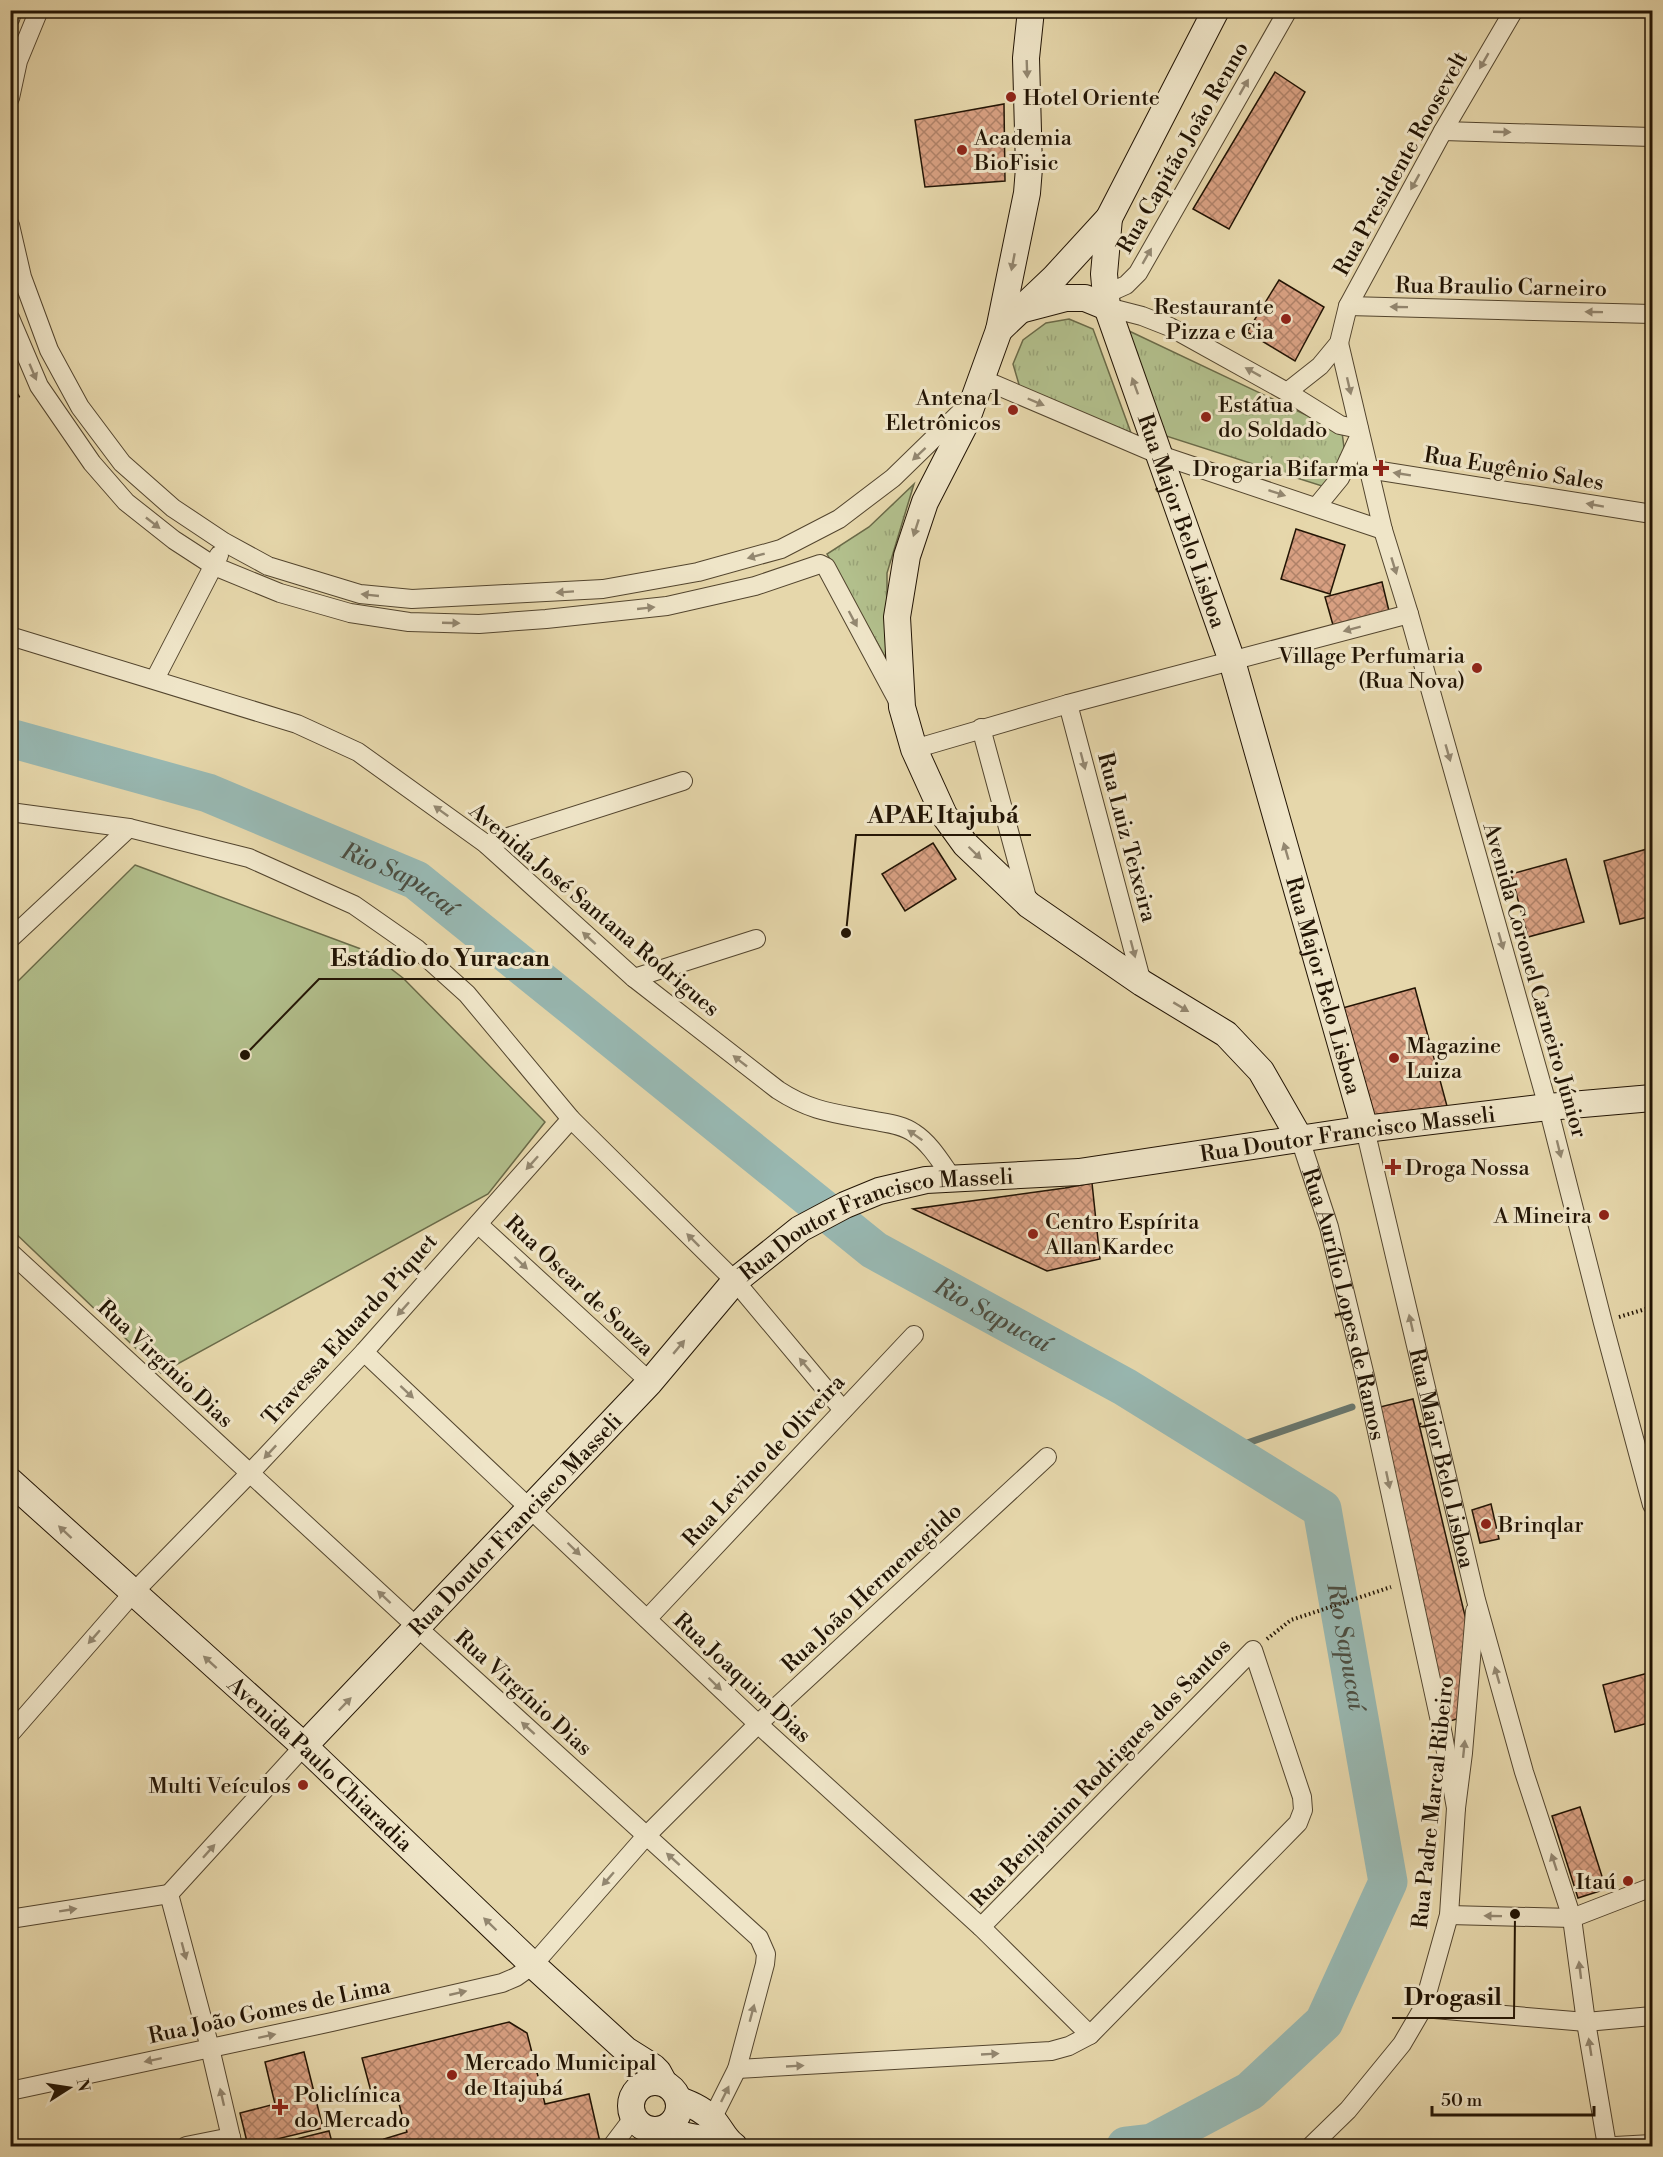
<svg xmlns="http://www.w3.org/2000/svg" width="1663" height="2157" font-family="'Libre Bodoni',serif">
	<style>
		.park { fill: url(#park-tufts); stroke: #6a6a48; stroke-width: 1.5 }
		.garden { fill: #b2bf8c; stroke: #6a6a48; stroke-width: 1.5 }
		.lines { fill: none; stroke-linecap: round; stroke-linejoin: round }
		.stream { stroke: #69766c; stroke-width: 7 }
		.river { stroke: #98b8b2; stroke-width: 39 }
		.building { fill: url(#building-cross-hatch); stroke: #221404; stroke-width: 1.5 }
		.street-casing { stroke: #53452e; stroke-width: 20 }
		.secondary-casing { stroke: #221404; stroke-width: 28 }
		.path { stroke: #221404; stroke-width: 4; stroke-dasharray: 1.5 3; stroke-linecap: butt }
		.street { stroke: #efe5c8; stroke-width: 18 }
		.secondary { stroke: #efe5c8; stroke-width: 26 }
		.oneway { fill: #938770 }
		.poi-dot { fill: #8f2418; stroke: #efe5c8; stroke-width: 2 }
		.labels { text-anchor: middle; stroke-width: 6; stroke-linejoin: round; paint-order: stroke }
		.poi-label { font-size: 22px; fill: #221404; stroke: #efe5c8; text-anchor: start }
		.street-label { font-size: 22px; fill: #221404; stroke: #efe5c8 }
		.water-label { font-size: 24px; font-style: italic; fill: #4b4d41; stroke: #efe5c8 }
		.leader { fill: none; stroke: #221404; stroke-width: 2 }
		.callout-dot { fill: #221404; stroke: #efe5c8; stroke-width: 2 }
		.callout-label { font-size: 24px; text-anchor: middle; font-weight: bold; fill: #221404; stroke: #efe5c8; stroke-width: 6; stroke-linejoin: round; paint-order: stroke }
	</style>
	<defs>
		<pattern id="park-tufts" width="24" height="20" patternUnits="userSpaceOnUse" patternTransform="scale(1.5)"><rect width="24" height="20" fill="#b2bf8c"/><path d="M3 7l-1-3M5 7V3M7 7l1-3M15 17l-1-3M17 17v-4M19 17l1-3" fill="none" stroke="#99a377"/></pattern>
		<pattern id="building-cross-hatch" width="8" height="8" patternUnits="userSpaceOnUse" patternTransform="scale(1.5)"><rect width="8" height="8" fill="#d8a082"/><path d="M0 0l8 8M0 8l8-8" fill="none" stroke="#af8168"/></pattern>
	</defs>
	<rect width="100%" height="100%" fill="#e6d7ab"/>
	<filter id="stains"><feTurbulence type="fractalNoise" baseFrequency=".00333" numOctaves="4"/><feColorMatrix values="0 0 0 0 .2 0 0 0 0 .09 0 0 0 0 .02 0 0 0 .5 -.17"/></filter>
	<radialGradient id="worn" r=".72"><stop offset=".6" stop-color="#630" stop-opacity="0"/><stop offset="1" stop-color="#630" stop-opacity=".3"/></radialGradient>
	<path class="park" d="M 1069,319 L 1093,329 L 1131,433 L 1020,388 L 1013,364 L 1023,340 L 1046,323 Z
		M 1127,330 L 1342,432 L 1346,463 L 1325,487 L 1166,436 Z
		M 914,484 L 887,573 L 887,660 L 827,554 L 869,527 Z"/>
	<path class="garden" d="M 135,865 L 369,952 L 403,978 L 545,1122 L 488,1194 L 161,1373 L 152,1364 L 150,1364 L 147,1359 L 11,1229 L 11,988 Z"/>
	<g class="lines">
		<path class="stream" d="M 1227,1450 L 1352,1407"/>
		<path class="river" id="s1" d="M 10,738 L 208,793 L 416,880 L 874,1250 L 1125,1387 L 1322,1509 L 1388,1882 L 1324,2022 L 1250,2091 L 1152,2143 L 1126,2146"/>
	</g>
	<path class="building" d="M 1275,72 L 1305,92 L 1229,229 L 1193,209 Z
		M 1004,104 L 1005,181 L 925,187 L 915,120 Z
		M 1279,280 L 1324,307 L 1295,361 L 1247,332 Z
		M 1296,529 L 1345,545 L 1330,594 L 1281,579 Z
		M 1382,582 L 1389,611 L 1333,625 L 1325,597 Z
		M 933,843 L 956,879 L 905,911 L 882,874 Z
		M 1647,849 L 1652,871 L 1652,916 L 1620,924 L 1604,861 Z
		M 1566,859 L 1584,922 L 1528,937 L 1511,874 Z
		M 1415,988 L 1447,1106 L 1374,1115 L 1339,1009 Z
		M 1092,1183 L 1100,1259 L 1047,1271 L 913,1209 L 1065,1188 Z
		M 1413,1399 L 1466,1620 L 1457,1719 L 1446,1722 L 1380,1407 Z
		M 1491,1504 L 1499,1539 L 1480,1543 L 1472,1510 Z
		M 1652,1672 L 1652,1722 L 1615,1732 L 1603,1685 Z
		M 1580,1807 L 1606,1889 L 1578,1898 L 1552,1816 Z
		M 509,2022 L 527,2033 L 545,2104 L 589,2094 L 600,2142 L 584,2146 L 386,2146 L 384,2139 L 407,2132 L 396,2093 L 373,2099 L 362,2058 Z
		M 304,2052 L 323,2128 L 248,2146 L 240,2113 L 275,2104 L 265,2062 Z
		M 329,2131 L 333,2146 L 298,2146 L 296,2139 Z"/>
	<g class="lines">
		<defs>
			<g id="street">
				<path d="M 10,19 L 13,10"/>
				<path d="M 10,98 L 18,61 L 39,10"/>
				<path d="M 1443,131 L 1652,137"/>
				<path d="M 10,225 L 22,277 L 49,350 L 80,407 L 122,463 L 173,508 L 224,542 L 268,566 L 360,594 L 412,599 L 603,589 L 698,572 L 781,549 L 839,519 L 893,478 L 968,405"/>
				<path d="M 1106,294 L 1126,285 L 1138,273 L 1288,10"/>
				<path d="M 1348,306 L 1652,314"/>
				<path d="M 1107,307 L 1142,316 L 1170,327 L 1287,392 L 1340,425 L 1359,429"/>
				<path d="M 10,318 L 39,386 L 92,463 L 126,502 L 174,540 L 214,566 L 280,593 L 350,613 L 409,622 L 479,624 L 546,619 L 667,606 L 755,586 L 820,564 L 826,567 L 899,703"/>
				<path d="M 1339,343 L 1383,530 L 1409,614 L 1548,1107 L 1603,1323 L 1652,1505"/>
				<path d="M 982,379 L 1160,455 L 1383,530"/>
				<path d="M 1287,392 L 1320,366 L 1339,343 L 1348,306 L 1443,131 L 1514,10"/>
				<path d="M 1368,469 L 1652,514"/>
				<path d="M 1317,506 L 1340,478 L 1360,435"/>
				<path d="M 10,636 L 297,724 L 358,752 L 486,844 L 634,978 L 778,1090 C 810,1111 833,1113 870,1120 C 884,1123 902,1124 914,1133 C 931,1144 942,1164 953,1179"/>
				<path d="M 155,679 L 219,555"/>
				<path d="M 1068,704 L 1142,983"/>
				<path d="M 981,728 L 1029,905"/>
				<path d="M 914,749 L 1068,704 L 1409,614"/>
				<path d="M 10,812 L 129,828 L 249,858 L 354,905 L 417,949 L 467,994 L 571,1119 L 735,1281 L 843,1410"/>
				<path d="M 486,844 L 683,781"/>
				<path d="M 10,939 L 129,828"/>
				<path d="M 634,978 L 756,939"/>
				<path id="s2" d="M 1365,1129 L 1476,1600 L 1524,1772 L 1572,1918 L 1586,2022 L 1607,2146"/>
				<path id="s3" d="M 1300,1139 L 1329,1227 L 1365,1376 L 1443,1735 L 1456,1808"/>
				<path d="M 478,1224 L 650,1382"/>
				<path d="M 10,1252 L 418,1628 L 759,1938 L 766,1954 L 765,1964 L 737,2069 L 712,2119"/>
				<path d="M 364,1352 L 758,1724 L 981,1927 L 1090,2035"/>
				<path d="M 647,1619 L 914,1335"/>
				<path d="M 10,1734 L 133,1593 L 250,1473 L 364,1352 L 571,1119"/>
				<path d="M 169,1894 L 210,2048 L 233,2146"/>
				<path d="M 169,1894 L 304,1746"/>
				<path d="M 1449,1915 L 1572,1918 L 1652,1887"/>
				<path d="M 10,1919 L 169,1894"/>
				<path d="M 1423,2008 L 1586,2022 L 1652,2016"/>
				<path d="M 737,2069 L 1051,2051 L 1069,2046 L 1090,2035 L 1298,1823 L 1303,1810 L 1302,1797 L 1253,1650 L 981,1927"/>
				<path d="M 10,2091 L 332,2022 L 502,1983 L 516,1977 L 533,1965 L 646,1836 L 758,1724 L 1047,1457"/>
				<path d="M 186,2146 L 231,2137"/>
				<path d="M 612,2146 L 634,2117"/>
				<path d="M 652,2146 L 658,2141 L 662,2129"/>
				<path d="M 1311,2146 L 1348,2110 L 1402,2044 L 1423,2008 L 1449,1915 L 1456,1808 L 1463,1753 L 1475,1611"/>
				<path d="M 1615,2146 L 1652,2144"/>
			</g>
			<g id="secondary">
				<path d="M 1031,10 L 1026,58 L 1029,168 L 1027,193 L 999,330 L 965,424 L 925,502 L 907,556 L 897,617 L 902,707 L 914,749 L 944,815 L 965,844 L 1029,905 L 1142,983 L 1226,1034 L 1261,1071 L 1300,1139"/>
				<path id="s4" d="M 1109,218 L 1104,274 L 1107,307 L 1232,661 L 1365,1129"/>
				<path d="M 1024,309 L 1066,298 L 1085,298 L 1107,307"/>
				<path d="M 999,330 L 1054,278 L 1109,218 L 1216,10"/>
				<path id="s5" d="M 10,1481 L 304,1746 L 533,1965 L 626,2050 L 653,2067 L 658,2072 L 664,2083"/>
				<path id="s6" d="M 304,1746 L 650,1382 L 735,1281 L 800,1229 L 845,1205 L 879,1191 L 926,1180 L 1079,1172 L 1365,1129 L 1548,1107 L 1652,1098"/>
				<circle cx="655" cy="2106" r="24"/>
				<path d="M 679,2100 C 691,2104 704,2110 713,2120 C 721,2129 724,2139 734,2146"/>
				<path d="M 666,2128 C 686,2139 704,2139 726,2140"/>
			</g>
		</defs>
		<use href="#street" class="street-casing"/>
		<use href="#secondary" class="secondary-casing"/>
		<path class="path" d="M 10,400 L 22,394
			M 1619,1317 L 1652,1307
			M 1267,1639 L 1291,1620 L 1391,1587"/>
		<use href="#street" class="street"/>
		<use href="#secondary" class="secondary"/>
	</g>
	<defs><path id="oneway-solid" d="M-6-.8H1V-3.2L6.5 0L1 3.2V.8H-6Z" transform="scale(1.5)"/></defs>
	<g class="oneway">
		<use href="#oneway-solid" transform="translate(1484 61) rotate(120)"/>
		<use href="#oneway-solid" transform="translate(1027 69) rotate(88)"/>
		<use href="#oneway-solid" transform="translate(1244 87) rotate(-60)"/>
		<use href="#oneway-solid" transform="translate(1502 132) rotate(2)"/>
		<use href="#oneway-solid" transform="translate(1415 182) rotate(119)"/>
		<use href="#oneway-solid" transform="translate(1147 256) rotate(-60)"/>
		<use href="#oneway-solid" transform="translate(1013 262) rotate(101)"/>
		<use href="#oneway-solid" transform="translate(1399 307) rotate(-179)"/>
		<use href="#oneway-solid" transform="translate(1594 312) rotate(-179)"/>
		<use href="#oneway-solid" transform="translate(33 372) rotate(67)"/>
		<use href="#oneway-solid" transform="translate(1253 372) rotate(-151)"/>
		<use href="#oneway-solid" transform="translate(1135 386) rotate(-110)"/>
		<use href="#oneway-solid" transform="translate(1349 386) rotate(77)"/>
		<use href="#oneway-solid" transform="translate(1036 402) rotate(23)"/>
		<use href="#oneway-solid" transform="translate(919 454) rotate(137)"/>
		<use href="#oneway-solid" transform="translate(1402 474) rotate(-171)"/>
		<use href="#oneway-solid" transform="translate(1277 493) rotate(18)"/>
		<use href="#oneway-solid" transform="translate(1595 505) rotate(-170)"/>
		<use href="#oneway-solid" transform="translate(153 523) rotate(38)"/>
		<use href="#oneway-solid" transform="translate(916 528) rotate(108)"/>
		<use href="#oneway-solid" transform="translate(756 556) rotate(165)"/>
		<use href="#oneway-solid" transform="translate(1394 566) rotate(73)"/>
		<use href="#oneway-solid" transform="translate(565 592) rotate(176)"/>
		<use href="#oneway-solid" transform="translate(370 595) rotate(-174)"/>
		<use href="#oneway-solid" transform="translate(646 608) rotate(-6)"/>
		<use href="#oneway-solid" transform="translate(853 619) rotate(62)"/>
		<use href="#oneway-solid" transform="translate(451 623) rotate(2)"/>
		<use href="#oneway-solid" transform="translate(1352 629) rotate(165)"/>
		<use href="#oneway-solid" transform="translate(1448 753) rotate(74)"/>
		<use href="#oneway-solid" transform="translate(1083 761) rotate(75)"/>
		<use href="#oneway-solid" transform="translate(441 811) rotate(-144)"/>
		<use href="#oneway-solid" transform="translate(1286 851) rotate(-106)"/>
		<use href="#oneway-solid" transform="translate(975 853) rotate(44)"/>
		<use href="#oneway-solid" transform="translate(589 938) rotate(-138)"/>
		<use href="#oneway-solid" transform="translate(1501 941) rotate(74)"/>
		<use href="#oneway-solid" transform="translate(1133 949) rotate(75)"/>
		<use href="#oneway-solid" transform="translate(1181 1007) rotate(31)"/>
		<use href="#oneway-solid" transform="translate(740 1061) rotate(-142)"/>
		<use href="#oneway-solid" transform="translate(915 1135) rotate(-145)"/>
		<use href="#oneway-solid" transform="translate(1559 1149) rotate(76)"/>
		<use href="#oneway-solid" transform="translate(532 1163) rotate(132)"/>
		<use href="#oneway-solid" transform="translate(693 1240) rotate(-135)"/>
		<use href="#oneway-solid" transform="translate(521 1263) rotate(43)"/>
		<use href="#oneway-solid" transform="translate(403 1309) rotate(132)"/>
		<use href="#oneway-solid" transform="translate(1411 1323) rotate(-103)"/>
		<use href="#oneway-solid" transform="translate(679 1347) rotate(-50)"/>
		<use href="#oneway-solid" transform="translate(805 1365) rotate(-130)"/>
		<use href="#oneway-solid" transform="translate(407 1392) rotate(43)"/>
		<use href="#oneway-solid" transform="translate(270 1452) rotate(133)"/>
		<use href="#oneway-solid" transform="translate(1388 1480) rotate(78)"/>
		<use href="#oneway-solid" transform="translate(65 1532) rotate(-137)"/>
		<use href="#oneway-solid" transform="translate(574 1549) rotate(44)"/>
		<use href="#oneway-solid" transform="translate(384 1597) rotate(-137)"/>
		<use href="#oneway-solid" transform="translate(94 1637) rotate(131)"/>
		<use href="#oneway-solid" transform="translate(210 1662) rotate(-138)"/>
		<use href="#oneway-solid" transform="translate(1497 1675) rotate(-106)"/>
		<use href="#oneway-solid" transform="translate(715 1684) rotate(44)"/>
		<use href="#oneway-solid" transform="translate(345 1704) rotate(-46)"/>
		<use href="#oneway-solid" transform="translate(528 1728) rotate(-138)"/>
		<use href="#oneway-solid" transform="translate(1464 1749) rotate(-84)"/>
		<use href="#oneway-solid" transform="translate(209 1851) rotate(-48)"/>
		<use href="#oneway-solid" transform="translate(673 1859) rotate(-138)"/>
		<use href="#oneway-solid" transform="translate(1554 1862) rotate(-108)"/>
		<use href="#oneway-solid" transform="translate(608 1879) rotate(131)"/>
		<use href="#oneway-solid" transform="translate(68 1910) rotate(-9)"/>
		<use href="#oneway-solid" transform="translate(1493 1916) rotate(-179)"/>
		<use href="#oneway-solid" transform="translate(490 1924) rotate(-136)"/>
		<use href="#oneway-solid" transform="translate(184 1951) rotate(75)"/>
		<use href="#oneway-solid" transform="translate(1580 1970) rotate(-97)"/>
		<use href="#oneway-solid" transform="translate(458 1993) rotate(-13)"/>
		<use href="#oneway-solid" transform="translate(752 2013) rotate(-75)"/>
		<use href="#oneway-solid" transform="translate(267 2036) rotate(-12)"/>
		<use href="#oneway-solid" transform="translate(1590 2047) rotate(-99)"/>
		<use href="#oneway-solid" transform="translate(990 2054) rotate(-3)"/>
		<use href="#oneway-solid" transform="translate(153 2060) rotate(168)"/>
		<use href="#oneway-solid" transform="translate(795 2066) rotate(-3)"/>
		<use href="#oneway-solid" transform="translate(725 2094) rotate(-64)"/>
		<use href="#oneway-solid" transform="translate(222 2097) rotate(-103)"/>
	</g>
	<g class="poi-dot">
		<circle cx="1011" cy="97" r="6"/>
		<circle cx="962" cy="150" r="6"/>
		<circle cx="1286" cy="319" r="6"/>
		<circle cx="1013" cy="410" r="6"/>
		<circle cx="1206" cy="417" r="6"/>
		<path d="M1378 459h6v6h6v6h-6v6h-6v-6h-6v-6h6z"/>
		<circle cx="1477" cy="668" r="6"/>
		<circle cx="1394" cy="1058" r="6"/>
		<path d="M1390 1158h6v6h6v6h-6v6h-6v-6h-6v-6h6z"/>
		<circle cx="1604" cy="1215" r="6"/>
		<circle cx="1033" cy="1234" r="6"/>
		<circle cx="1486" cy="1524" r="6"/>
		<circle cx="303" cy="1785" r="6"/>
		<circle cx="1628" cy="1881" r="6"/>
		<circle cx="452" cy="2075" r="6"/>
		<path d="M277 2098h6v6h6v6h-6v6h-6v-6h-6v-6h6z"/>
	</g>
	<g class="labels">
		<g class="poi-label">
			<text x="1023" y="105">Hotel Oriente</text>
			<text x="974" y="145">Academia<tspan x="974" dy="25">BioFisic</tspan></text>
			<text x="1274" y="314" text-anchor="end">Restaurante<tspan x="1274" dy="25">Pizza e Cia</tspan></text>
			<text x="1001" y="405" text-anchor="end">Antena 1<tspan x="1001" dy="25">Eletrônicos</tspan></text>
			<text x="1218" y="412">Estátua<tspan x="1218" dy="25">do Soldado</tspan></text>
			<text x="1369" y="476" text-anchor="end">Drogaria Bifarma</text>
			<text x="1465" y="663" text-anchor="end">Village Perfumaria<tspan x="1465" dy="25">(Rua Nova)</tspan></text>
			<text x="1406" y="1053">Magazine<tspan x="1406" dy="25">Luiza</tspan></text>
			<text x="1405" y="1175">Droga Nossa</text>
			<text x="1592" y="1223" text-anchor="end">A Mineira</text>
			<text x="1045" y="1229">Centro Espírita<tspan x="1045" dy="25">Allan Kardec</tspan></text>
			<text x="1498" y="1532">Brinqlar</text>
			<text x="291" y="1793" text-anchor="end">Multi Veículos</text>
			<text x="1616" y="1889" text-anchor="end">Itaú</text>
			<text x="464" y="2070">Mercado Municipal<tspan x="464" dy="25">de Itajubá</tspan></text>
			<text x="294" y="2102">Policlínica<tspan x="294" dy="25">do Mercado</tspan></text>
		</g>
		<g class="street-label">
			<text transform="translate(1182 147) rotate(-60)" y="8">Rua Capitão João Renno</text>
			<text transform="translate(1400 163) rotate(-61)" y="8">Rua Presidente Roosevelt</text>
			<text transform="translate(1501 286) rotate(1)" y="8">Rua Braulio Carneiro</text>
			<text transform="translate(1514 468) rotate(9)" y="8">Rua Eugênio Sales</text>
			<text dy="8" stroke="none"><textPath href="#s4" startOffset="316">Rua Major Belo Lisboa</textPath></text>
			<text transform="translate(1128 837) rotate(75)" y="8">Rua Luiz Teixeira</text>
			<text transform="translate(595 909) rotate(40)" y="8">Avenida José Santana Rodrigues</text>
			<text transform="translate(1536 980) rotate(74)" y="8">Avenida Coronel Carneiro Júnior</text>
			<text dy="8" stroke="none"><textPath href="#s4" startOffset="802">Rua Major Belo Lisboa</textPath></text>
			<text dy="8" stroke="none"><textPath href="#s6" startOffset="1278">Rua Doutor Francisco Masseli</textPath></text>
			<text dy="8" stroke="none"><textPath href="#s6" startOffset="792">Rua Doutor Francisco Masseli</textPath></text>
			<text transform="translate(580 1285) rotate(43)" y="8">Rua Oscar de Souza</text>
			<text dy="8" stroke="none"><textPath href="#s3" startOffset="171">Rua Aurílio Lopes de Ramos</textPath></text>
			<text transform="translate(349 1329) rotate(-48)" y="8">Travessa Eduardo Piquet</text>
			<text transform="translate(166 1363) rotate(43)" y="8">Rua Virgínio Dias</text>
			<text dy="8" stroke="none"><textPath href="#s2" startOffset="338">Rua Major Belo Lisboa</textPath></text>
			<text transform="translate(763 1460) rotate(-47)" y="8">Rua Levino de Oliveira</text>
			<text dy="8" stroke="none"><textPath href="#s6" startOffset="306">Rua Doutor Francisco Masseli</textPath></text>
			<text transform="translate(871 1587) rotate(-43)" y="8">Rua João Hermenegildo</text>
			<text transform="translate(743 1677) rotate(43)" y="8">Rua Joaquim Dias</text>
			<text transform="translate(524 1692) rotate(42)" y="8">Rua Virgínio Dias</text>
			<text dy="8" stroke="none"><textPath href="#s5" startOffset="420">Avenida Paulo Chiaradia</textPath></text>
			<text transform="translate(1100 1772) rotate(-46)" y="8">Rua Benjamim Rodrigues dos Santos</text>
			<text transform="translate(1432 1802) rotate(-84)" y="8">Rua Padre Marcal Ribeiro</text>
			<text transform="translate(269 2010) rotate(-12)" y="8">Rua João Gomes de Lima</text>
		</g>
		<g class="water-label">
			<text dy="8" stroke="none"><textPath href="#s1" startOffset="416">Rio Sapucaí</textPath></text>
			<text dy="8" stroke="none"><textPath href="#s1" startOffset="1155">Rio Sapucaí</textPath></text>
			<text dy="8" stroke="none"><textPath href="#s1" startOffset="1677">Rio Sapucaí</textPath></text>
		</g>
	</g>
	<path class="leader" d="M846 933L856 835H1031M245 1055L319 979H562M1515 1914L1514 2018H1392"/>
	<g class="callout-dot">
		<circle cx="846" cy="933" r="6"/>
		<circle cx="245" cy="1055" r="6"/>
		<circle cx="1515" cy="1914" r="6"/>
	</g>
	<g class="callout-label">
		<text x="943" y="823">APAE Itajubá</text>
		<text x="440" y="966">Estádio do Yuracan</text>
		<text x="1453" y="2005">Drogasil</text>
	</g>
	<rect width="1663" height="2157" fill="none" stroke="#e6d7ab" stroke-width="36"/>
	<rect x="12" y="12" width="1639" height="2133" fill="none" stroke="#221404" stroke-width="3"/>
	<rect x="18" y="18" width="1627" height="2121" fill="none" stroke="#221404" stroke-width="1.5"/>
	<g transform="translate(69 2088) rotate(78)" stroke="#efe5c8" stroke-width="4.5" paint-order="stroke">
	<path d="M0-4.5L10 22L0 15L-10 22Z" fill="#221404"/>
	<text y="-9" font-size="16" font-weight="bold" text-anchor="middle" fill="#221404">N</text>
	</g>
	<path d="M1432 2106v9h162v-9" fill="none" stroke="#221404" stroke-width="3"/>
	<text x="1441" y="2106" font-size="18" fill="#221404" stroke="#efe5c8" stroke-width="4.5" paint-order="stroke">50 m</text>
	<rect width="100%" height="100%" filter="url(#stains)"/>
	<rect width="100%" height="100%" fill="url(#worn)"/>
</svg>
